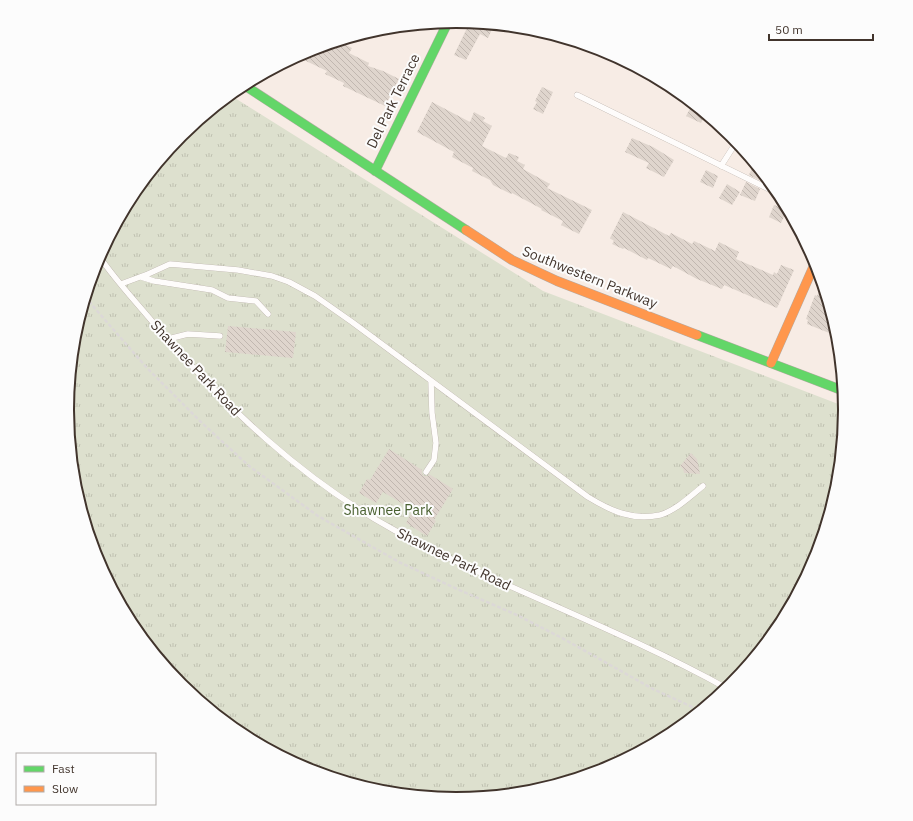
<svg xmlns="http://www.w3.org/2000/svg" width="913" height="821" font-family="'IBM Plex Sans',sans-serif">
	<style>
		.park { fill: url(#park-tufts) }
		.building { fill: url(#building-back-hatch) }
		.lines { fill: none; stroke-linecap: round; stroke-linejoin: round }
		.lane-casing { stroke: #b5aba4; stroke-width: 6 }
		.fast-casing { stroke: #b5aba4; stroke-width: 10 }
		.slow-casing { stroke: #b5aba4; stroke-width: 10 }
		.path { stroke: #dcd8d7; stroke-width: 2.5; stroke-dasharray: 4 2; stroke-linecap: butt }
		.lane { stroke: #fefcfb; stroke-width: 5.5 }
		.fast { stroke: #63d668; stroke-width: 9 }
		.slow { stroke: #ff974d; stroke-width: 9 }
		.labels { text-anchor: middle; stroke-width: 4; stroke-linejoin: round; paint-order: stroke }
		.street-label { font-size: 14px; fill: #41342c; stroke: #fcfcfc }
		.park-label { font-size: 14px; fill: #485f2f; stroke: #fcfcfc }
		.rim { fill: none; stroke: #41342c; stroke-width: 2 }
	</style>
	<defs>
		<pattern id="park-tufts" width="24" height="20" patternUnits="userSpaceOnUse"><rect width="24" height="20" fill="#dde0ce"/><path d="M3 7l-1-3M5 7V3M7 7l1-3M15 17l-1-3M17 17v-4M19 17l1-3" fill="none" stroke="#bfc1b1"/></pattern>
		<pattern id="building-back-hatch" width="6" height="6" patternUnits="userSpaceOnUse"><rect width="6" height="6" fill="#dfd5cd"/><path d="M-1 5l2 2M0 0l6 6M5-1l2 2" fill="none" stroke="#c1b7b0"/></pattern>
	</defs>
	<rect width="100%" height="100%" fill="#f7ece5"/>
	<path class="park" d="M 230,95 L 543,291 L 846,407 L 838,487 L 816,560 L 780,627 L 732,686 L 673,734 L 605,770 L 532,793 L 456,800 L 380,792 L 307,770 L 240,734 L 181,686 L 133,627 L 97,559 L 74,486 L 67,410 L 75,334 L 97,261 L 133,194 L 181,135 Z"/>
	<path class="building" d="M 457,21 L 494,25 L 488,38 L 480,34 L 466,60 L 454,55 L 467,28 L 457,23 Z
		M 338,41 L 352,48 L 349,53 L 369,63 L 368,66 L 383,71 L 399,79 L 385,106 L 343,86 L 344,83 L 325,74 L 327,71 L 304,60 L 308,50 Z
		M 542,87 L 553,92 L 543,114 L 533,109 L 537,102 L 535,101 Z
		M 432,102 L 470,122 L 474,112 L 485,118 L 483,121 L 492,126 L 482,146 L 506,158 L 509,153 L 519,157 L 517,161 L 525,165 L 523,169 L 550,184 L 547,188 L 592,210 L 579,234 L 561,225 L 563,221 L 541,210 L 542,209 L 512,193 L 511,194 L 493,185 L 490,180 L 472,171 L 473,168 L 452,157 L 454,152 L 417,132 Z
		M 693,103 L 706,113 L 701,123 L 686,116 Z
		M 632,138 L 653,147 L 674,160 L 664,177 L 646,168 L 649,163 L 625,152 Z
		M 754,163 L 766,176 L 763,182 L 749,175 Z
		M 706,170 L 718,176 L 713,188 L 700,182 Z
		M 746,182 L 760,189 L 755,201 L 740,195 Z
		M 727,184 L 740,192 L 732,205 L 719,198 Z
		M 774,205 L 787,210 L 781,223 L 769,217 Z
		M 623,212 L 669,236 L 671,233 L 692,244 L 694,241 L 715,251 L 719,242 L 739,252 L 736,259 L 773,275 L 774,272 L 777,274 L 781,265 L 794,270 L 777,308 L 724,285 L 722,289 L 697,279 L 673,266 L 671,269 L 648,258 L 647,260 L 624,248 L 623,249 L 612,244 L 614,241 L 610,238 Z
		M 823,282 L 839,335 L 839,337 L 807,324 L 808,320 L 806,319 L 815,295 L 817,296 Z
		M 228,326 L 296,332 L 293,358 L 225,352 Z
		M 389,449 L 422,470 L 422,474 L 424,476 L 428,476 L 429,474 L 453,489 L 434,520 L 436,521 L 427,536 L 406,523 L 413,510 L 383,492 L 376,503 L 359,493 L 367,479 L 370,480 Z
		M 691,453 L 697,459 L 700,474 L 684,473 L 683,469 L 680,466 Z"/>
	<g class="lines">
		<defs>
			<path id="lane" d="M 577,95 L 781,195
				M 721,166 L 737,141
				M 99,256 C 116,281 137,303 156,326 C 225,406 301,479 394,530 C 429,550 466,566 503,583 C 579,617 656,649 728,689
				M 141,277 L 154,281 L 212,290 L 228,298 L 256,301 L 268,314
				M 121,284 L 148,274 L 170,264 L 238,270 L 272,276 L 289,282 L 315,296 L 352,322 L 588,497 C 611,511 633,521 660,515 C 675,511 692,495 703,486
				M 168,339 L 188,334 L 220,336
				M 426,472 L 434,460 L 436,443 L 432,413 L 431,381"/>
			<path id="fast" d="M 244,85 L 466,230
				M 375,171 L 448,22
				M 697,335 L 844,391"/>
			<path id="slow" d="M 466,230 L 512,260 L 557,281 L 697,335
				M 771,363 L 816,261"/>
		</defs>
		<use href="#lane" class="lane-casing"/>
		<use href="#fast" class="fast-casing"/>
		<use href="#slow" class="slow-casing"/>
		<path class="path" d="M 86,296 L 92,305 L 147,368 L 202,423 L 249,466 L 318,516 L 399,562 L 457,589 L 517,615 L 562,638 L 653,689 L 701,711"/>
		<use href="#lane" class="lane"/>
		<use href="#fast" class="fast"/>
		<use href="#slow" class="slow"/>
	</g>
	<g class="labels">
		<g class="street-label">
			<text transform="translate(393 101) rotate(-64)" y="5">Del Park Terrace</text>
			<text transform="translate(590 277) rotate(22)" y="5">Southwestern Parkway</text>
			<text transform="translate(196 368) rotate(47)" y="5">Shawnee Park Road</text>
			<text transform="translate(454 559) rotate(26)" y="5">Shawnee Park Road</text>
		</g>
		<g class="park-label">
			<text x="388" y="515">Shawnee Park</text>
		</g>
	</g>
	<path d="M0 0H913V821H0ZM74 410a382 382 0 1 1 764 0a382 382 0 1 1-764 0Z" fill="#fcfcfc" fill-rule="evenodd"/>
	<path class="rim" d="M74 410a382 382 0 1 1 764 0a382 382 0 1 1-764 0Z"/>
	<rect x="16" y="753" width="140" height="52" fill="#fcfcfc" stroke="#b1aca9"/>
	<rect x="24" y="766" width="20" height="6" fill="#63d668" stroke="#b1aca9"/>
	<text x="52" y="773" font-size="12" fill="#41342c">Fast</text>
	<rect x="24" y="786" width="20" height="6" fill="#ff974d" stroke="#b1aca9"/>
	<text x="52" y="793" font-size="12" fill="#41342c">Slow</text>
	<path d="M769 34v6h104v-6" fill="none" stroke="#41342c" stroke-width="2"/>
	<text x="775" y="34" font-size="12" fill="#41342c" stroke="#fcfcfc" stroke-width="3" paint-order="stroke">50 m</text>
</svg>
